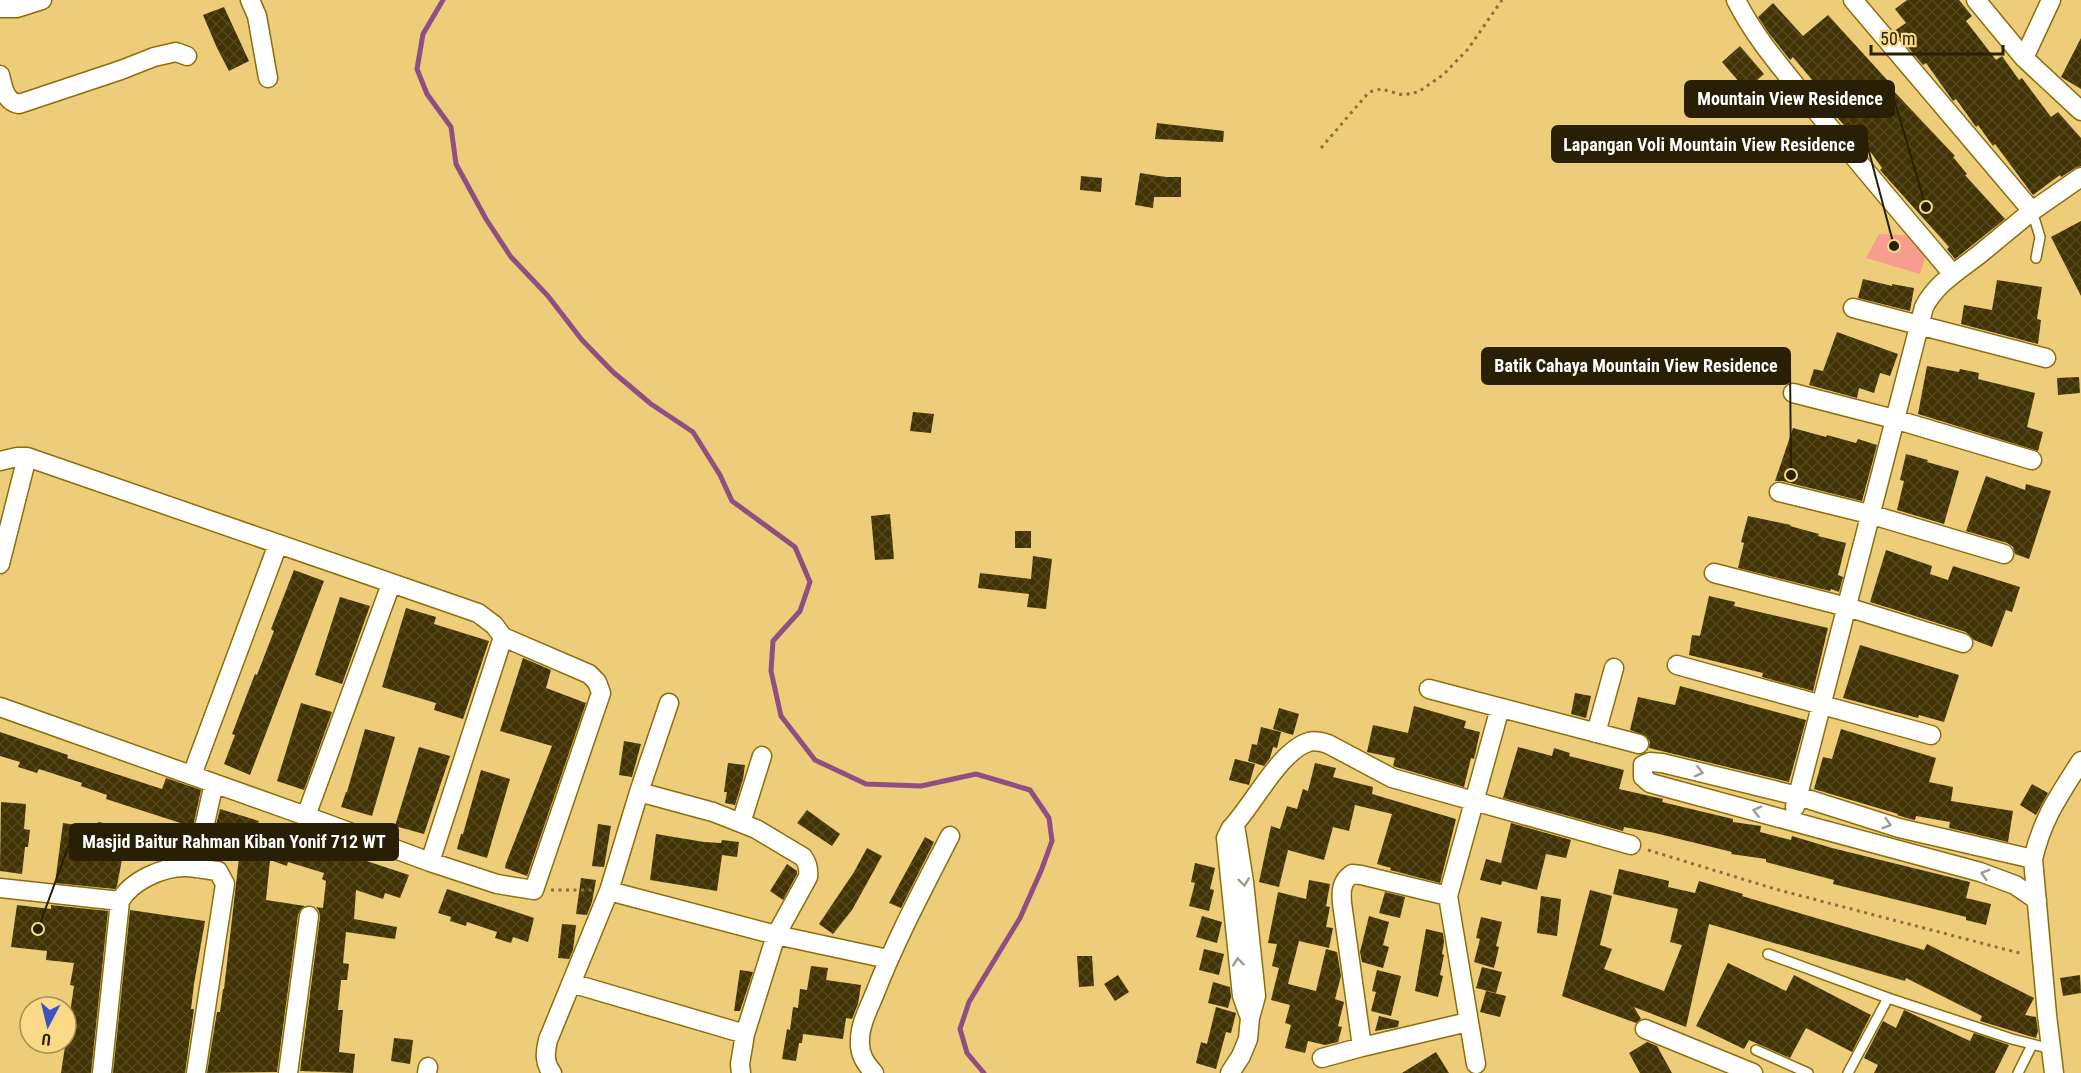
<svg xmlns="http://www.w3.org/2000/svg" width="2081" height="1073" font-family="'Roboto Condensed',sans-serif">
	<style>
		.grass { fill: #f79d8f }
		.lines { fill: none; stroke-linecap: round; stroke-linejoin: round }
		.stream { stroke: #914e83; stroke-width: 5 }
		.building { fill: url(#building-cross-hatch) }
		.lane-casing { stroke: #8c6e0a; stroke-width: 12 }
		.street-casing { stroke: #8c6e0a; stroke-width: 21 }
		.path { stroke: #86723c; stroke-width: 3; stroke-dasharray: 3 4.5; stroke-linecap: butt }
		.lane { stroke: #fff; stroke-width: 9 }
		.street { stroke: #fff; stroke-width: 18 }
		.oneway { stroke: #9e9a8e }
		.leader { fill: none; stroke: #281f04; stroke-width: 2 }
		.callout-dot { fill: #281f04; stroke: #fada86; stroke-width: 2 }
		.callout { fill: #281f04; stroke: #281f04; stroke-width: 2 }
		.callout-label { font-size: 18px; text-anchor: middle; font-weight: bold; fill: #fff }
	</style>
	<defs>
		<pattern id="building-cross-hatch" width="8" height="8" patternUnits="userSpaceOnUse" patternTransform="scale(1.5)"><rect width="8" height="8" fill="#423304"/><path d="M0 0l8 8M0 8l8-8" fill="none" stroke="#55481e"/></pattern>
	</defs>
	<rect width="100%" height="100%" fill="#edcd79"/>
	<path class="grass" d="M 1879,234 L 1905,235 L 1925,257 L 1920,274 L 1866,258 Z"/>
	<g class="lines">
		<path class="stream" d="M 443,0 L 423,34 L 417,69 L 427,94 L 451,127 L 456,164 L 486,219 L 511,257 L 548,296 L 582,340 L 613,372 L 651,404 L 693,432 L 720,475 L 732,501 L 795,547 L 810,582 L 800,611 L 773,641 L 771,671 L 781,716 L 815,760 L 866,784 L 921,786 L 976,774 L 1030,790 L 1049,818 L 1052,841 L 1041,871 L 1020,918 L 969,1002 L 960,1029 L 967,1053 L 984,1073"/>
	</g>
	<path class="building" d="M 1907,0 L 1959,0 L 1972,16 L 1966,21 L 1996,60 L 2002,56 L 2019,80 L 2022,78 L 2051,117 L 2058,112 L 2081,138 L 2081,166 L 2075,168 L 2061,177 L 2060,175 L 2033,195 L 1995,144 L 1993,146 L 1978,125 L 1976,127 L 1956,99 L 1953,101 L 1926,63 L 1923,65 L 1894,31 L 1906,23 L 1895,9 Z
		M 1773,3 L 1803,36 L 1828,15 L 1889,82 L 1887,84 L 1955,156 L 1953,157 L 1967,174 L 1965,175 L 2005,219 L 1955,259 L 1947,249 L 1949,247 L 1880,170 L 1882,168 L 1862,140 L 1859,142 L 1834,114 L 1830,110 L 1832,108 L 1817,89 L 1818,87 L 1793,57 L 1790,60 L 1768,32 L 1758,17 Z
		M 224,7 L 249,61 L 229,71 L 217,48 L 203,15 Z
		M 2081,38 L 2081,89 L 2061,77 Z
		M 1740,46 L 1764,74 L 1746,90 L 1722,62 Z
		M 1157,123 L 1224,131 L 1223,142 L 1155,139 Z
		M 1140,173 L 1166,177 L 1181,177 L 1181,197 L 1154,197 L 1153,208 L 1135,205 Z
		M 1081,176 L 1102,178 L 1101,192 L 1080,190 Z
		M 2081,221 L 2081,296 L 2051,237 Z
		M 1863,279 L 1892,286 L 1892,284 L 1914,288 L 1910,311 L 1858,298 Z
		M 1997,280 L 2042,287 L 2037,319 L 2041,320 L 2038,344 L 1961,324 L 1964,305 L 1992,310 Z
		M 1837,332 L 1898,354 L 1890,376 L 1880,373 L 1874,393 L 1859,388 L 1857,398 L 1809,385 L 1814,369 L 1823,371 Z
		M 1927,366 L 1959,372 L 1960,369 L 1979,373 L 1978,379 L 2035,393 L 2027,427 L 2043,432 L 2038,451 L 1918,414 Z
		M 2079,377 L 2080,393 L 2058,395 L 2057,378 Z
		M 913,412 L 934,414 L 931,433 L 910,431 Z
		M 1793,428 L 1826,437 L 1827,435 L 1856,443 L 1858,439 L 1877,445 L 1862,501 L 1782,481 L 1775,481 Z
		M 1906,454 L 1928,460 L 1927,462 L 1959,471 L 1944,524 L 1897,510 L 1904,481 L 1900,480 Z
		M 1986,476 L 2025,490 L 2026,484 L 2051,491 L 2029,559 L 2015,554 L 2013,547 L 2007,543 L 1966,531 Z
		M 890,514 L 894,559 L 875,560 L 871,516 Z
		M 1748,516 L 1791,525 L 1790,526 L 1819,534 L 1818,536 L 1846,543 L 1838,575 L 1843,577 L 1839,592 L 1831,589 L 1830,591 L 1738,568 L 1744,543 L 1741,542 Z
		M 1015,531 L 1031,531 L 1031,548 L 1015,548 Z
		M 1886,550 L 1932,566 L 1930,574 L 1948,580 L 1953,566 L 2020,587 L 2012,612 L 2006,610 L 1992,647 L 1974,640 L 1966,632 L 1870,602 Z
		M 1033,556 L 1052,559 L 1046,609 L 1027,607 L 1029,594 L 978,588 L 980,573 L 1031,579 Z
		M 294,570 L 324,581 L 250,775 L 224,764 L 235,735 L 232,734 L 248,692 L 255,674 L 257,675 L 274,631 L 271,629 Z
		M 1709,596 L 1735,602 L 1734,606 L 1828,628 L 1813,691 L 1762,677 L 1763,673 L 1689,655 L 1692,635 L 1700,636 Z
		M 340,597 L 370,606 L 342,684 L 315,675 Z
		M 406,608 L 436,617 L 434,624 L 489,641 L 463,719 L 434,710 L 436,703 L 382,687 Z
		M 1860,645 L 1959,675 L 1944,722 L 1919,715 L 1918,718 L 1843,698 Z
		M 523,658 L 551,670 L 546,688 L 586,703 L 527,876 L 505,868 L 506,863 L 552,746 L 500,731 Z
		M 1680,686 L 1806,720 L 1789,782 L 1649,748 L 1650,742 L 1646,736 L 1630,730 L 1638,697 L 1675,705 Z
		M 1575,693 L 1591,696 L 1586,718 L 1571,714 Z
		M 301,703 L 332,712 L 304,790 L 277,781 Z
		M 1414,706 L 1466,721 L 1464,728 L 1480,732 L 1474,759 L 1471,758 L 1464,787 L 1396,767 L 1393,766 L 1395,758 L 1367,752 L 1373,725 L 1408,733 Z
		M 1279,708 L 1299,714 L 1293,735 L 1273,729 Z
		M 1261,727 L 1281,732 L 1277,748 L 1273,747 L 1270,758 L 1264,766 L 1248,761 L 1252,744 L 1257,745 Z
		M 365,729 L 395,737 L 372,816 L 341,807 L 346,792 L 347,792 Z
		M 1841,729 L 1936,758 L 1929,782 L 1953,787 L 1951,801 L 2013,811 L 2008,842 L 1949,828 L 1950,822 L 1916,816 L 1915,820 L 1910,819 L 1897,815 L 1898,814 L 1814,789 L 1823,757 L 1832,759 Z
		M 0,732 L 68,755 L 67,758 L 162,789 L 166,778 L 201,790 L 193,827 L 106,799 L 107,795 L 81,786 L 82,783 L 39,769 L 37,773 L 18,767 L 20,762 L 0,756 Z
		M 624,741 L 641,744 L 632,777 L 619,775 Z
		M 419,747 L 450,756 L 424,834 L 395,826 Z
		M 1518,747 L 1552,756 L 1554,748 L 1570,753 L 1569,756 L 1624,770 L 1619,789 L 1663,799 L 1662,802 L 1733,819 L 1733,822 L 1761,826 L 1760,832 L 1791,840 L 1792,836 L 1832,848 L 1970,882 L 1966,898 L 1991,904 L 1986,925 L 1966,920 L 1966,917 L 1833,884 L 1834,880 L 1766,862 L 1766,859 L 1731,854 L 1732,852 L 1655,833 L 1624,827 L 1623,831 L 1503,798 Z
		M 1235,759 L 1255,764 L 1249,785 L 1229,780 Z
		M 728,763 L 745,765 L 743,779 L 735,805 L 725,803 L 727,792 L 724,792 Z
		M 1315,763 L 1336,768 L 1333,777 L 1373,787 L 1372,794 L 1456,819 L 1440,883 L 1390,870 L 1391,868 L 1377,864 L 1392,814 L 1355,805 L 1349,831 L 1333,827 L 1324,860 L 1288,850 L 1279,887 L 1259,882 L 1271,826 L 1280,829 L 1287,806 L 1297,809 L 1303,789 L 1308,791 Z
		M 481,770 L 510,779 L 487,858 L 457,849 L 461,834 L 463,834 Z
		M 2032,784 L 2048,793 L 2036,815 L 2020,805 Z
		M 1,802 L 26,804 L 24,829 L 30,830 L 28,847 L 25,847 L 22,874 L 0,871 Z
		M 220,809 L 259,821 L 258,824 L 312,841 L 312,843 L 409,875 L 400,898 L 385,893 L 383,899 L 356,890 L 354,919 L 397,927 L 395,939 L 346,932 L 343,963 L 349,964 L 347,980 L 341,980 L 338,1010 L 343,1010 L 339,1052 L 355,1054 L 353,1073 L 300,1071 L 320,917 L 319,911 L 316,907 L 323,908 L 326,881 L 322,879 L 324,873 L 288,862 L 287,866 L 270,860 L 266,900 L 305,906 L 301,909 L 298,915 L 277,1072 L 207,1073 L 217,1012 L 220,1012 L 223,989 L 224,989 L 241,840 L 219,837 L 219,834 L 214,833 Z
		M 807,810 L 840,834 L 832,846 L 797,823 Z
		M 98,822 L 128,827 L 117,886 L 115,889 L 55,883 L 63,823 L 97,828 Z
		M 1511,823 L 1571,840 L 1566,858 L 1546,854 L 1537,890 L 1502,881 L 1501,885 L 1480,880 L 1486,859 L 1501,863 Z
		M 598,824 L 611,826 L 604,867 L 592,866 Z
		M 656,834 L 704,842 L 721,843 L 722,840 L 739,842 L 737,857 L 722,855 L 717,891 L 650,880 Z
		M 925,837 L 934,842 L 901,908 L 889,903 Z
		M 867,848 L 882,856 L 852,910 L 833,934 L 819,924 L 854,872 Z
		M 1195,863 L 1215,868 L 1210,889 L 1214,890 L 1209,911 L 1189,906 L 1195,883 L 1191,882 Z
		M 787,864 L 797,871 L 797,874 L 783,900 L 770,891 Z
		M 1619,869 L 1669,881 L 1668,887 L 1695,893 L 1699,881 L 1743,894 L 1742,896 L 1924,950 L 1927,944 L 2034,998 L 2025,1015 L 2036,1017 L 2038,1031 L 2036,1038 L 1980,1021 L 1982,1016 L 1906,978 L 1905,981 L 1709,924 L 1686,1027 L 1634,1007 L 1641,1019 L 1636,1023 L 1562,996 L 1590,890 L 1612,896 L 1600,945 L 1612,949 L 1604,969 L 1664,991 L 1682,945 L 1670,942 L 1678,909 L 1613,894 Z
		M 581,878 L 596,880 L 592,902 L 587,915 L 576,914 Z
		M 1309,880 L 1330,884 L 1326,906 L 1330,907 L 1326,927 L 1333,928 L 1329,948 L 1299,941 L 1288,984 L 1316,991 L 1326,949 L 1337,952 L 1341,976 L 1335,999 L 1344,1002 L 1338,1026 L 1342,1027 L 1338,1042 L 1325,1045 L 1308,1041 L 1305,1053 L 1285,1048 L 1291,1025 L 1285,1023 L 1290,1005 L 1271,1000 L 1279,968 L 1272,966 L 1277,944 L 1268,943 L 1278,892 L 1306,899 Z
		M 447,889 L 534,918 L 528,942 L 513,937 L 511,943 L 495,938 L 497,932 L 467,922 L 466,926 L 450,921 L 451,917 L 438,913 Z
		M 1385,892 L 1405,897 L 1400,918 L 1379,913 Z
		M 1541,896 L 1561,899 L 1557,936 L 1537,933 Z
		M 17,905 L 51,909 L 51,905 L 108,911 L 91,1073 L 61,1073 L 74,986 L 70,985 L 74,963 L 46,960 L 47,951 L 11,947 Z
		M 130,910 L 205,921 L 194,984 L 191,1009 L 194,1009 L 185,1073 L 113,1073 Z
		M 1202,916 L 1222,922 L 1217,943 L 1196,937 Z
		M 1369,916 L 1389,922 L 1383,945 L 1389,947 L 1383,968 L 1362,962 L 1360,952 Z
		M 1481,917 L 1502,922 L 1496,946 L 1499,947 L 1494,968 L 1474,962 L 1480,939 L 1476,938 Z
		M 562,924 L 576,925 L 573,950 L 569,959 L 558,958 Z
		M 1426,929 L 1443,933 L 1444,942 L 1442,954 L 1444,955 L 1440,975 L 1443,976 L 1438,997 L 1415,991 Z
		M 1204,949 L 1224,954 L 1219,975 L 1199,970 Z
		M 1077,956 L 1092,956 L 1094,986 L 1079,987 Z
		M 1728,963 L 1786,991 L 1794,975 L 1871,1015 L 1852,1052 L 1806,1028 L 1790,1058 L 1749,1040 L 1744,1049 L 1696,1026 Z
		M 811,966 L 828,968 L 826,980 L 861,985 L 858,1004 L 852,1019 L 846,1018 L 843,1039 L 803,1034 L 802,1043 L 799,1043 L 796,1061 L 782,1059 L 787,1029 L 790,1030 L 793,1007 L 798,1008 L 800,989 L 807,990 Z
		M 1482,967 L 1502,972 L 1496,993 L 1476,988 Z
		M 740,970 L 753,972 L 740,1011 L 734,1011 Z
		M 1377,970 L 1401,976 L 1391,1016 L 1371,1011 L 1376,992 L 1372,991 Z
		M 1118,975 L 1129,992 L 1115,1001 L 1104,984 Z
		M 2080,975 L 2081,993 L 2063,996 L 2060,978 Z
		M 1213,982 L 1230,987 L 1231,997 L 1228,1008 L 1208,1003 Z
		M 1486,991 L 1506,996 L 1500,1017 L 1480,1012 Z
		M 1216,1007 L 1236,1013 L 1231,1033 L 1226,1032 L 1216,1069 L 1196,1063 L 1201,1042 L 1207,1044 Z
		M 1904,1010 L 1970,1041 L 1974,1033 L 2009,1045 L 1995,1073 L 1874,1073 L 1878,1065 L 1864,1058 L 1883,1021 L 1896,1028 Z
		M 1379,1016 L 1399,1021 L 1398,1027 L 1375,1031 Z
		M 394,1038 L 413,1040 L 410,1064 L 391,1061 Z
		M 1647,1042 L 1657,1046 L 1672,1073 L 1640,1073 L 1629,1053 Z
		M 1436,1052 L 1449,1073 L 1402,1073 Z"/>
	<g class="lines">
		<defs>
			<path id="lane" d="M 2032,211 L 2040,237 L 2036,258
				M 1768,954 L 1888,998
				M 1756,1050 L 1808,1073
				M 1848,1073 L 1888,998 L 2012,1039 L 2051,1049
				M 2018,1073 L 2032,1045"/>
			<path id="street" d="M 250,0 L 257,16 L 268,78
				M 1736,0 C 1754,36 1780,66 1805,97 C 1853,157 1903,215 1952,273
				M 1853,0 L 2032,211 L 2081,177
				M 1976,0 L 2024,58 L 2081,111
				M 0,8 L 17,8 L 42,0
				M 2024,58 L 2051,0
				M 0,75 C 3,87 5,102 19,104 L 121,70 L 154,57 L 176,52 L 187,56
				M 1853,308 L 2046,358
				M 1793,393 L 1894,419 L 2032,460
				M 0,461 L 17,457 L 27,457 L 478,613 L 494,625 L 503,637 L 589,674 L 597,682 L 601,693 L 534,890 L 497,884 L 430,862 L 306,816 L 0,707
				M 1779,492 L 1869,514 L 2004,554
				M 0,564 L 27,457
				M 1714,573 L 1847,607 L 1963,643
				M 1677,665 L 1931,735
				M 1429,689 L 1639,744
				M 1596,733 L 1614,668
				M 192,775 L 278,544
				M 639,792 L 713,812 L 756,829 L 803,857 C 808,864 809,869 808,877 L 776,935 L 745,1034 L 740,1064 L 741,1073
				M 1795,807 L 1924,307 C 1937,282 1960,270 1981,253 C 1998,239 2015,225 2032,211
				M 306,816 L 391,584
				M 741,823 L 762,756
				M 2033,859 L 1899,828 L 1798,796 L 1662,763 L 1650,762 L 1643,765 L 1643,777 L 1650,783 L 1980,872 L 2015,885 L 2037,900
				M 430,862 L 503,637
				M 195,868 L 214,783
				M 0,888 L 120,901
				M 609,891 L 776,935 L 888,959
				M 571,983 L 745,1034
				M 1250,1018 L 1242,996 L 1226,838 L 1231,828 C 1252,807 1280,750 1309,742 C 1315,740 1322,742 1328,744 L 1392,778 L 1631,845
				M 1645,1029 L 1753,1073
				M 1362,1047 L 1342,903 C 1341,892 1341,881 1352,874 L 1361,875 L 1448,896
				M 1322,1058 L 1362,1047 L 1468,1022
				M 1476,1064 L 1448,896 L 1500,708
				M 102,1073 L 120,901 C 131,881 162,867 185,867 C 195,867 207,870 218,871 L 225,884 L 196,1073
				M 288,1073 L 309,916
				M 427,1073 L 428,1067
				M 552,1073 C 544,1063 545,1052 548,1040 L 609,891 L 639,792 L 669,703
				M 874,1073 C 865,1063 859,1054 860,1040 C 860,1024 869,1008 875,993 C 896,939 924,887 950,836
				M 1230,1073 L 1241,1056 L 1248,1039 L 1250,1018 L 1256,996 L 1244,882 L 1235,825
				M 2054,1073 L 2047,1015 L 2033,859 C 2043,817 2059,796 2081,761"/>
		</defs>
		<use href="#lane" class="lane-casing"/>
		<use href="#street" class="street-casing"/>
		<path class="path" d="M 1321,148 L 1369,92 L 1381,89 L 1403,95 L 1418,92 L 1443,75 L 1468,49 L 1502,0
			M 1648,850 L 1775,889 L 2023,954
			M 551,890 L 592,890"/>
		<use href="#lane" class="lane"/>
		<use href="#street" class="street"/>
	</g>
	<defs><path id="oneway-chevron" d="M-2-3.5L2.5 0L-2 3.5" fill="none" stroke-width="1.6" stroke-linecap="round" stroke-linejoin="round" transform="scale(1.5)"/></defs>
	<g class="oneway">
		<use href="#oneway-chevron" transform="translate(1699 772) rotate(14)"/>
		<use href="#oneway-chevron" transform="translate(1757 811) rotate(-166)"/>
		<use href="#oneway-chevron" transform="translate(1887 824) rotate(17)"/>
		<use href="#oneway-chevron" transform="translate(1985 874) rotate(-164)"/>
		<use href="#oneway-chevron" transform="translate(1244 882) rotate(83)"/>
		<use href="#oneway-chevron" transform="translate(1238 962) rotate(-96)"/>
	</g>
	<path class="leader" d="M1926 207L1894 99M1894 246L1867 144M1791 475L1790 366M38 929L70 842"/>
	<g class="callout-dot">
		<circle cx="1926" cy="207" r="6"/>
		<circle cx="1894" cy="246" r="6"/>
		<circle cx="1791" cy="475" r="6"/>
		<circle cx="38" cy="929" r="6"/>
	</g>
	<g class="callout">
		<rect x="1685" y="81" width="209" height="36" rx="6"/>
		<rect x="1552" y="126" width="315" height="36" rx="6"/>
		<rect x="1482" y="348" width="308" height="36" rx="6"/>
		<rect x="70" y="824" width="328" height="36" rx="6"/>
	</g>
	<g class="callout-label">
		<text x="1790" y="105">Mountain View Residence</text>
		<text x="1709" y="151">Lapangan Voli Mountain View Residence</text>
		<text x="1636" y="372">Batik Cahaya Mountain View Residence</text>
		<text x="234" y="848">Masjid Baitur Rahman Kiban Yonif 712 WT</text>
	</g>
	<g transform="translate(48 1025) rotate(187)"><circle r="28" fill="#fada86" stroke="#a68f52" stroke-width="1.5"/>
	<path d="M0-4.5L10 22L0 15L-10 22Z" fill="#3a52c5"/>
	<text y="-9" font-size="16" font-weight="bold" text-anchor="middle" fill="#281f04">U</text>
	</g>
	<path d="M1871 45v9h132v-9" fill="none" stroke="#281f04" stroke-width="3"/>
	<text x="1880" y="45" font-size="18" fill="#281f04" stroke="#fada86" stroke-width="4.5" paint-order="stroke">50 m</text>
</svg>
